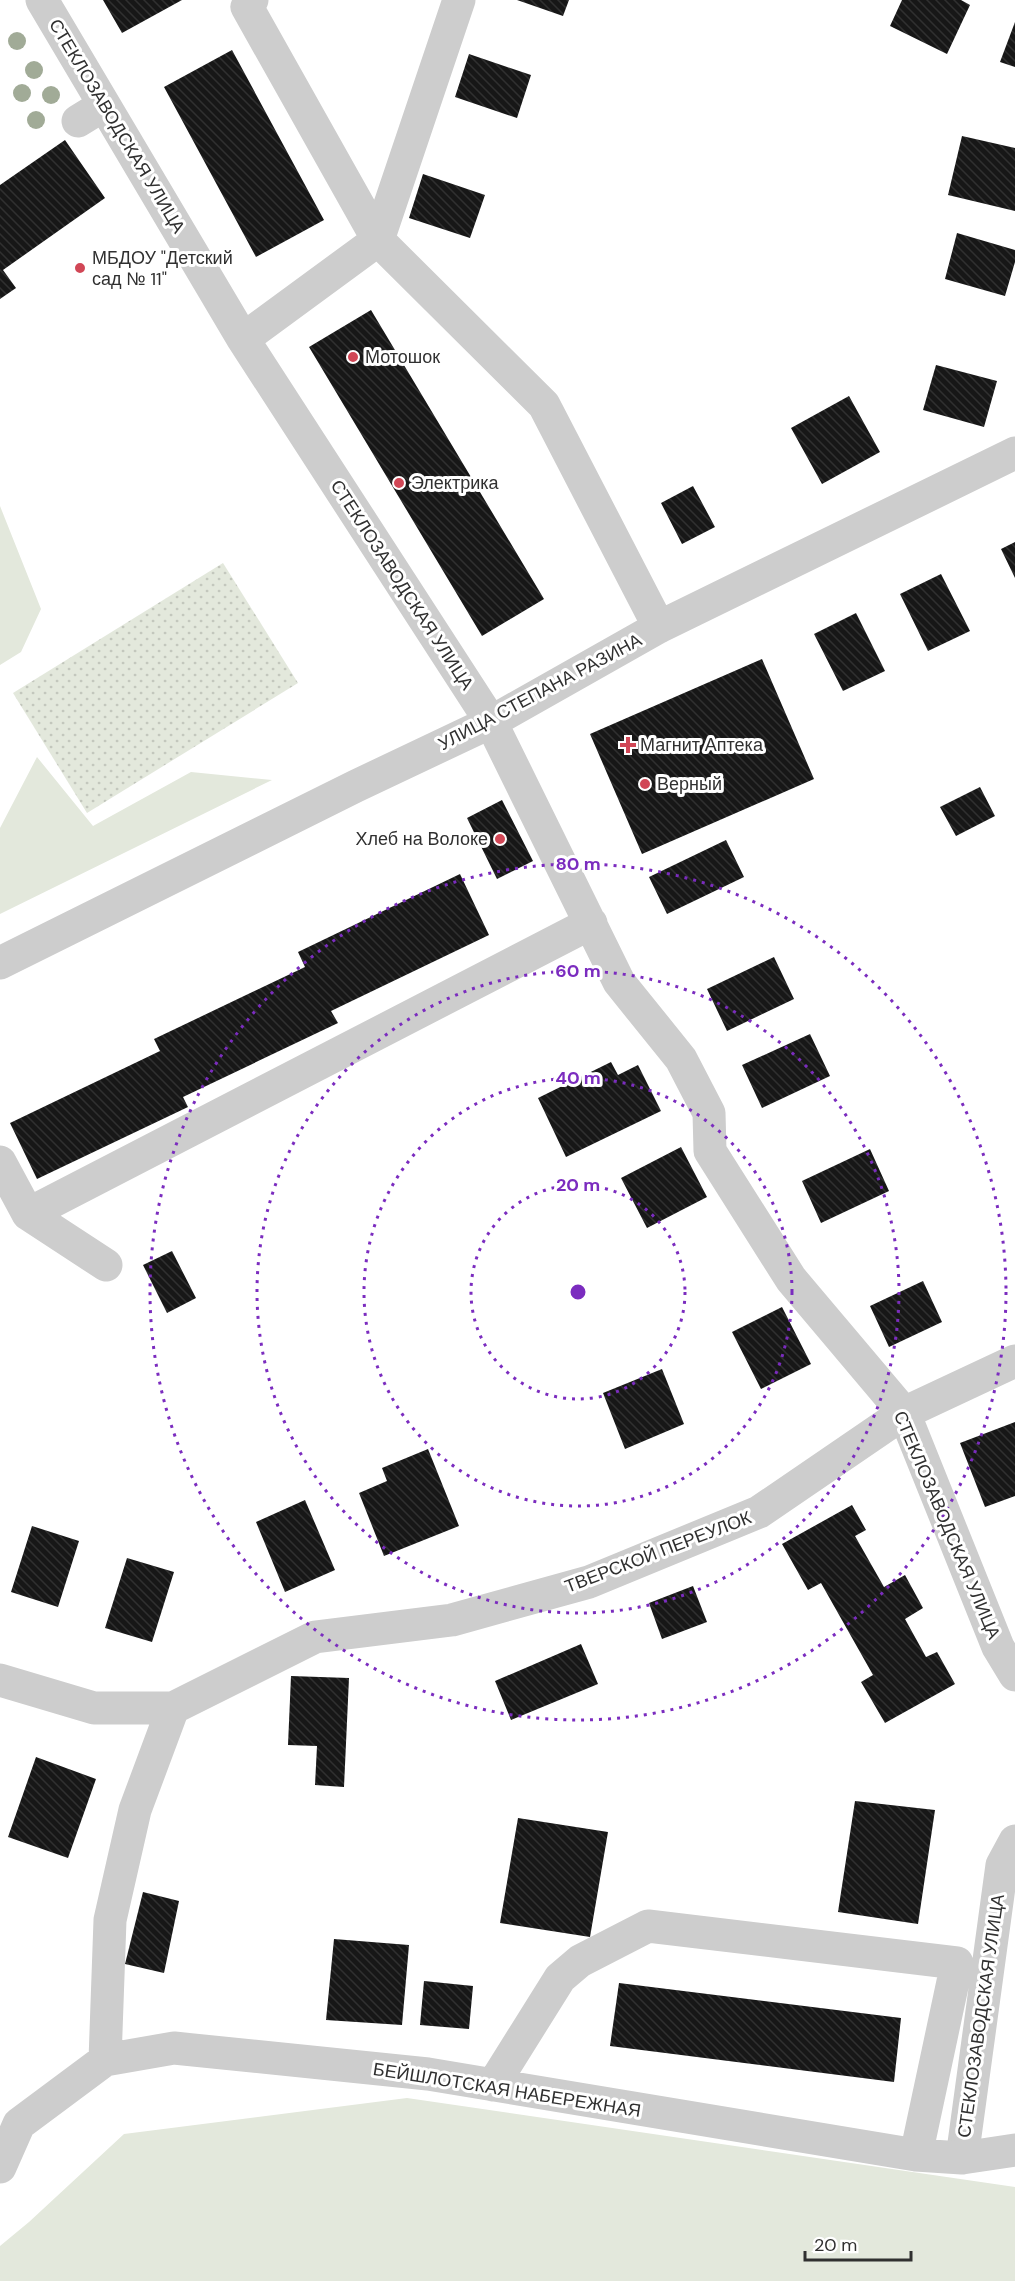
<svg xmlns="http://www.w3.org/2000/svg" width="1015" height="2281" font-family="'DM Sans',sans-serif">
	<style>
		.grass { fill: #e3e8dc }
		.park { fill: url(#park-dots) }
		.building { fill: url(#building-back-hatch) }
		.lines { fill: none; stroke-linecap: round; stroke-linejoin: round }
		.minor { stroke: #cdcdcd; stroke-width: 33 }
		.tree { fill: #a1ab97 }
		.ring { fill: none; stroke: #7b2cbf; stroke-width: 3; stroke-dasharray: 3 6 }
		.poi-dot { fill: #d14756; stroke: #fff; stroke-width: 2 }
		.labels { text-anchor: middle; stroke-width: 6; stroke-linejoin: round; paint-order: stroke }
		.street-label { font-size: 18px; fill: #303030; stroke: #fff }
		.poi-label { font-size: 18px; fill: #303030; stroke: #fff; text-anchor: start }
		.centre { fill: #7b2cbf; stroke: #fff; stroke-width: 3 }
		.ring-label { font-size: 18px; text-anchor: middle; font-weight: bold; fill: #7b2cbf; stroke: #fff; stroke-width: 6; stroke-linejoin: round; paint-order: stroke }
	</style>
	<defs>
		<pattern id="park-dots" width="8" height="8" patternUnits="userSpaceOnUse" patternTransform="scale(1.5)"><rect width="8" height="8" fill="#e3e8dc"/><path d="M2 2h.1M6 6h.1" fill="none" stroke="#c3c7bd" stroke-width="1.8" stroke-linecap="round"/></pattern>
		<pattern id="building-back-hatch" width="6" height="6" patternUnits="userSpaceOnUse" patternTransform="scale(1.5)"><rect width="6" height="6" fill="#171717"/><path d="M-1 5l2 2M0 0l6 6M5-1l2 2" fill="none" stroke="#303030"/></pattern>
	</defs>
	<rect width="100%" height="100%" fill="#fff"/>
	<path class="grass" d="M 0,506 L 41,609 L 21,652 L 0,665 Z
		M 37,757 L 93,826 L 191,772 L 272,780 L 0,914 L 0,828 Z
		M 407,2098 L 1015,2187 L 1015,2281 L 0,2281 L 0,2246 L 29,2222 L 124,2134 Z"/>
	<path class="park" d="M 223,563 L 298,683 L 87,813 L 13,693 Z"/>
	<path class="building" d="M 103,0 L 182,0 L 122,33 Z
		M 517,0 L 569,0 L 563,16 Z
		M 902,0 L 961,0 L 970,5 L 947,54 L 890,26 Z
		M 1015,22 L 1015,67 L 1000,62 Z
		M 232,50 L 324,220 L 256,257 L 164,87 Z
		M 469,54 L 531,75 L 517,118 L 455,97 Z
		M 962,136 L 1015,148 L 1015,211 L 948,195 Z
		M 65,140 L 105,198 L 3,270 L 16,288 L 0,299 L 0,185 Z
		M 423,174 L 485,195 L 470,238 L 409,218 Z
		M 957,233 L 1015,250 L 1015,262 L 1005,296 L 945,279 Z
		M 371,310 L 544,599 L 482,636 L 309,347 Z
		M 936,365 L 997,381 L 984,427 L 923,410 Z
		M 849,396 L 880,452 L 822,484 L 791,428 Z
		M 693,486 L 715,527 L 682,544 L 661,503 Z
		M 1015,542 L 1015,578 L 1001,549 Z
		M 941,574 L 970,631 L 928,651 L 900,594 Z
		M 856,613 L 885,671 L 843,691 L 814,634 Z
		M 762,659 L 814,779 L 642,854 L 590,734 Z
		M 980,787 L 995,816 L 956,836 L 940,807 Z
		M 502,800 L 533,861 L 497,879 L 467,818 Z
		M 726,840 L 744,877 L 667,914 L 649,877 Z
		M 460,874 L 489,935 L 331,1011 L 338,1023 L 183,1097 L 188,1107 L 37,1179 L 10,1123 L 160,1051 L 154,1039 L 305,967 L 298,952 Z
		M 774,957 L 794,999 L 727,1031 L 707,989 Z
		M 810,1034 L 830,1076 L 762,1108 L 742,1065 Z
		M 611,1062 L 618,1075 L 638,1065 L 661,1111 L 566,1157 L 538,1098 Z
		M 681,1147 L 707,1197 L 647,1228 L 621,1178 Z
		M 870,1149 L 889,1191 L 821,1223 L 802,1181 Z
		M 172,1251 L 196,1298 L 167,1313 L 143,1265 Z
		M 923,1281 L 942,1322 L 889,1347 L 870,1306 Z
		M 782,1307 L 811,1364 L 761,1389 L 732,1332 Z
		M 662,1369 L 684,1424 L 625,1449 L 603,1393 Z
		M 1015,1422 L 1015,1496 L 985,1507 L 960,1443 Z
		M 428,1449 L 459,1526 L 384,1556 L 359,1493 L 387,1481 L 382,1468 Z
		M 305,1500 L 335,1570 L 285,1592 L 256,1522 Z
		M 852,1505 L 866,1530 L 855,1536 L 884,1587 L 905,1575 L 923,1608 L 905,1619 L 926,1657 L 937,1652 L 955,1684 L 885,1723 L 861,1682 L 873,1675 L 821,1583 L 808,1590 L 782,1544 Z
		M 32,1526 L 79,1541 L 58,1607 L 11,1592 Z
		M 127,1558 L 174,1572 L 152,1642 L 105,1628 Z
		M 693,1586 L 707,1622 L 662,1639 L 649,1603 Z
		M 581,1644 L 598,1684 L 511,1720 L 495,1681 Z
		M 291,1676 L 349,1678 L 344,1787 L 315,1785 L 317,1746 L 288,1745 Z
		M 36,1757 L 96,1779 L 68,1858 L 8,1837 Z
		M 855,1801 L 935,1810 L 918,1924 L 838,1912 Z
		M 518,1818 L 608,1832 L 590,1937 L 500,1923 Z
		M 143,1892 L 179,1901 L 164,1973 L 125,1964 Z
		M 334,1939 L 409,1945 L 402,2025 L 326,2020 Z
		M 424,1981 L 473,1986 L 469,2029 L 420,2025 Z
		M 619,1983 L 901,2018 L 894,2082 L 610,2046 Z"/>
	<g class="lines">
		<path class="minor" d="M 42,0 L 243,339 L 491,722 L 619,982 L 681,1059 L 709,1113 L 710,1151 L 791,1279 L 904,1413 L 998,1647 L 1015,1675
			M 252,0 L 247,7 L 378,240 L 544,405 L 659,627
			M 78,121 L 104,105
			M 243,339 L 378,240 L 459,0
			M 0,963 L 356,786 L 491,722 L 659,627 L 1015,453
			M 0,1162 L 28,1214 L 591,923
			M 28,1214 L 106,1265
			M 0,1680 L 94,1708 L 173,1708
			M 105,2060 L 110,1920 L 135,1810 L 173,1708 L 315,1637 L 452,1620 L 589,1582 L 759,1512 L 904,1413 L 1015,1361
			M 493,2085 L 560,1978 L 580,1961 L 648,1926 L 957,1963 L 916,2155
			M 962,2158 L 1002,1865 L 1015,1841
			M 0,2167 L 19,2124 L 105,2060 L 174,2048 L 428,2074 L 916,2155 L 962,2158 L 1015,2150"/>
	</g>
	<g class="tree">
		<circle cx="17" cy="41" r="9"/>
		<circle cx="34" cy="70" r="9"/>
		<circle cx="22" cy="93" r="9"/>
		<circle cx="51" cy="95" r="9"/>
		<circle cx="36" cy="120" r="9"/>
	</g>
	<g class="ring">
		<circle cx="578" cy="1292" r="107"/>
		<circle cx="578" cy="1292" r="214"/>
		<circle cx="578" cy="1292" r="321"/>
		<circle cx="578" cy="1292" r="428"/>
	</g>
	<g class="poi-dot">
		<circle cx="80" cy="268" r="6"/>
		<circle cx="353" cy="357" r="6"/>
		<circle cx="399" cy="483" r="6"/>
		<path d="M625 736h6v6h6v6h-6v6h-6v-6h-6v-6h6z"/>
		<circle cx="645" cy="784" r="6"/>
		<circle cx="500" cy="839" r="6"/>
	</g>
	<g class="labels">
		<g class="street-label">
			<text transform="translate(117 126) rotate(59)" y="6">СТЕКЛОЗАВОДСКАЯ УЛИЦА</text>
			<text transform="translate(402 585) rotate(57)" y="6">СТЕКЛОЗАВОДСКАЯ УЛИЦА</text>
			<text transform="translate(540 692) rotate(-28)" y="6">УЛИЦА СТЕПАНА РАЗИНА</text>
			<text transform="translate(947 1525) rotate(67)" y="6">СТЕКЛОЗАВОДСКАЯ УЛИЦА</text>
			<text transform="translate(658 1552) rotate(-21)" y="6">ТВЕРСКОЙ ПЕРЕУЛОК</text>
			<text transform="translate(981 2016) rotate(-82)" y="6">СТЕКЛОЗАВОДСКАЯ УЛИЦА</text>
			<text transform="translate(507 2090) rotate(9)" y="6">БЕЙШЛОТСКАЯ НАБЕРЕЖНАЯ</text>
		</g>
		<g class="poi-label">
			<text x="92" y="264">МБДОУ "Детский<tspan x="92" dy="21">сад № 11"</tspan></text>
			<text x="365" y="363">Мотошок</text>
			<text x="411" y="489">Электрика</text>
			<text x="640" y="751">Магнит Аптека</text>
			<text x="657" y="790">Верный</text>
			<text x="488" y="845" text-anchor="end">Хлеб на Волоке</text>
		</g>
	</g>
	<circle cx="578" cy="1292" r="9" class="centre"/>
	<g class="ring-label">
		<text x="578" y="870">80 m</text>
		<text x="578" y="977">60 m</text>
		<text x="578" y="1084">40 m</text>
		<text x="578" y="1191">20 m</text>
	</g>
	<path d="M805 2251v9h106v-9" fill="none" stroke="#303030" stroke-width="3"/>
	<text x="814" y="2251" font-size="18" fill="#303030" stroke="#ffffff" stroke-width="4.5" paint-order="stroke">20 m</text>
</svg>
